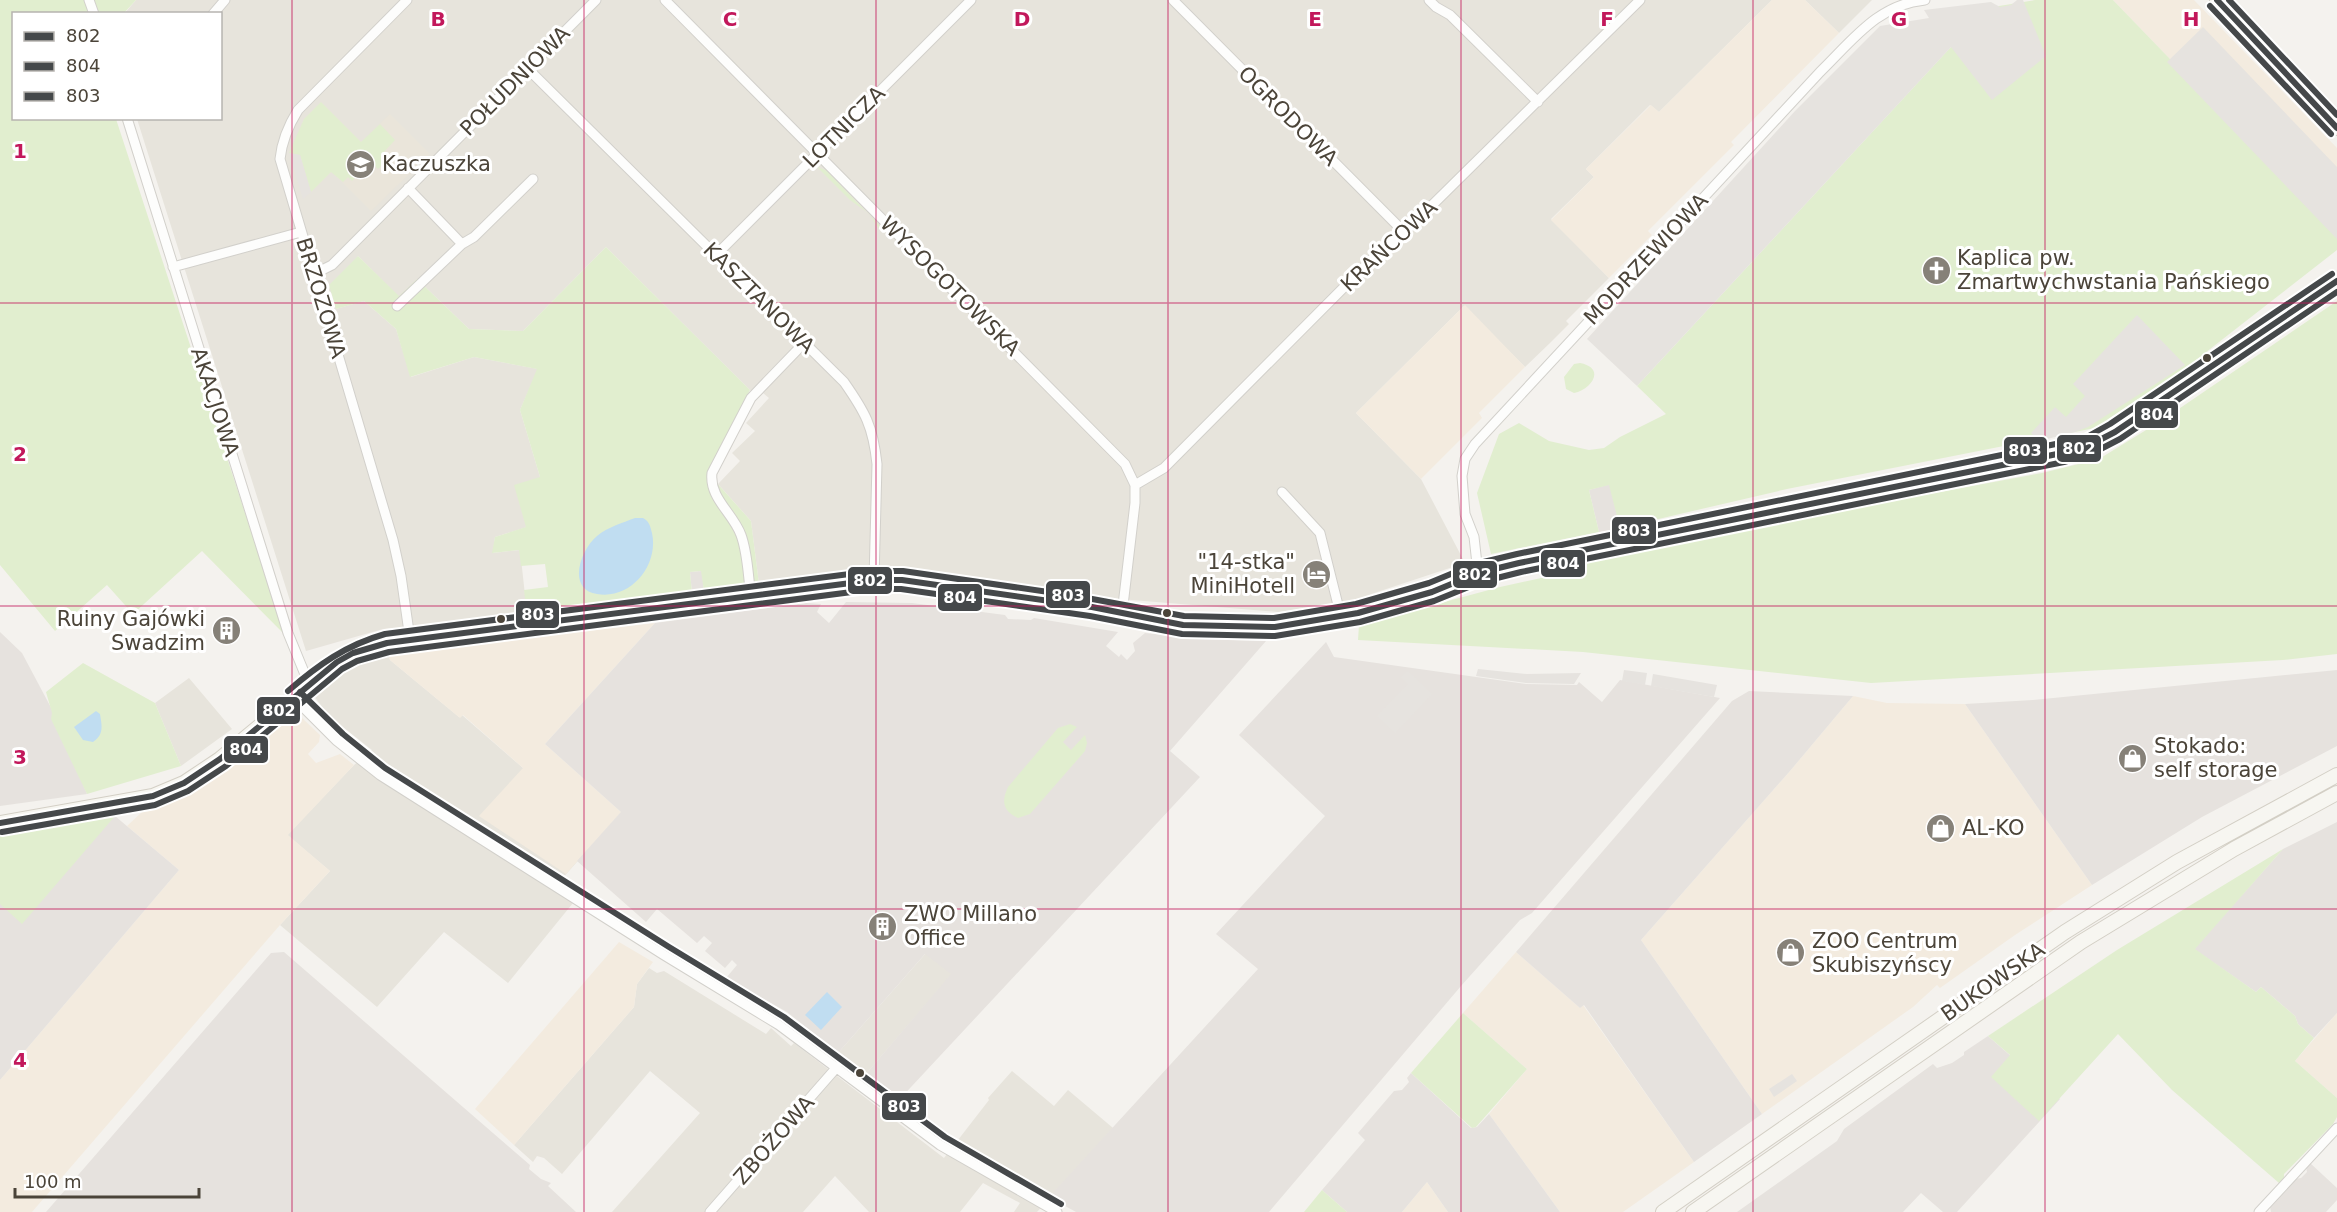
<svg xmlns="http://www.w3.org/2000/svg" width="2337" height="1212" font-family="'DejaVu Sans',sans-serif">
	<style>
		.residential { fill: #e7e4dc }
		.commercial { fill: #f3ebdf }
		.industrial { fill: #e6e2de }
		.education { fill: #eae5da }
		.green { fill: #e1eecf }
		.parking { fill: #e6e3df }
		.water { fill: #c0ddf1 }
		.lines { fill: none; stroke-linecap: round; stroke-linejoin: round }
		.street-casing { stroke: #d2d0cb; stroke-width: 11 }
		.secondary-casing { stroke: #d3cfc5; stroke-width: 16 }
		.street { stroke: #fdfdfc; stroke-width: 9 }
		.secondary { stroke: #f7f6f1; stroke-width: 14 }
		.bus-1-casing { stroke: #fff; stroke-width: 10 }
		.bus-2-casing { stroke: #fff; stroke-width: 10 }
		.bus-3-casing { stroke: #fff; stroke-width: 10 }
		.bus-1 { stroke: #45484a; stroke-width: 6 }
		.bus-2 { stroke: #45484a; stroke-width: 6 }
		.bus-3 { stroke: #45484a; stroke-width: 6 }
		.grid { fill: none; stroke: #c2185b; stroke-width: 1.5; stroke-opacity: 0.55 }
		.bus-dot { fill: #4b4439; stroke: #fff; stroke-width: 2 }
		.labels { text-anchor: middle; stroke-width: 6; stroke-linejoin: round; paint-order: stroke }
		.street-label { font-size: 21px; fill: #4b4439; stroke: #fff }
		.poi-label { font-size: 21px; fill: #4b4439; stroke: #fff; text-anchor: start }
		.grid-label { font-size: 20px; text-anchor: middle; font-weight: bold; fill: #c2185b; stroke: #fff; stroke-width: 6; stroke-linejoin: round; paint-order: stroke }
		.line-badge { stroke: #fff; stroke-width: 2 }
		.badge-label { font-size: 16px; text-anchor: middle; font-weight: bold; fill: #fff }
	</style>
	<rect width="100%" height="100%" fill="#f4f2ee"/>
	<path class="residential" d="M 136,0 L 1772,0 L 1659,112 L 1650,105 L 1586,169 L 1594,177 L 1551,219 L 1609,278 L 1566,321 L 1569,324 L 1550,343 L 1525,367 L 1464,306 L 1356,413 L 1421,479 L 1465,563 L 1344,603 L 1278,612 L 1095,597 L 890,570 L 823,575 L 759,584 L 751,521 L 718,484 L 740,461 L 732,453 L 755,431 L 746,423 L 769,398 L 763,393 L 758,398 L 606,247 L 523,331 L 469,329 L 417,279 L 399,297 L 358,256 L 336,309 L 364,301 L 396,329 L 411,377 L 474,357 L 538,369 L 520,410 L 540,477 L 527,527 L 495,537 L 493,553 L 520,550 L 527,613 L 428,626 L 383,629 L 306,651 L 137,119 L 220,118 L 220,14 L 124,14 Z
		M 1805,0 L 1872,0 L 1839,33 Z
		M 387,653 L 390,660 L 459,717 L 462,715 L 523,768 L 621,812 L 553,889 L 573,903 L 508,983 L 444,932 L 377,1007 L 280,925 L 330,871 L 287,835 L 354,765 L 372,750 L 329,716 L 314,696 L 350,665 Z
		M 189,678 L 232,729 L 181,766 L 155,703 Z
		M 926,953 L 952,974 L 865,1075 L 838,1053 Z
		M 649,968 L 657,973 L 664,971 L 766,1034 L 771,1028 L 791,1046 L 794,1043 L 944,1158 L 989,1100 L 988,1098 L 1012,1071 L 1054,1106 L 1068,1090 L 1113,1128 L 1037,1212 L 1014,1212 L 1020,1203 L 983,1183 L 960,1212 L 869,1212 L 835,1176 L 803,1212 L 612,1212 L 700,1113 L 650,1071 L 562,1174 L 544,1158 L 537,1156 L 533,1162 L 514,1145 L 634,1007 L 637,984 Z"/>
	<path class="commercial" d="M 1772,0 L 1805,0 L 1839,33 L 1731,142 L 1734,145 L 1648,231 L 1652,235 L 1609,278 L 1551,220 L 1594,177 L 1586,169 L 1651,105 L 1659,112 Z
		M 2113,0 L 2194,0 L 2337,148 L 2337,239 L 2322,217 Z
		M 1465,305 L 1525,367 L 1479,413 L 1482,418 L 1421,479 L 1356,413 Z
		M 655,623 L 545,744 L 621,812 L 566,874 L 479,816 L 523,768 L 463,715 L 460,718 L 390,660 L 387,653 L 400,649 L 523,633 L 527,638 Z
		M 1853,696 L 1887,703 L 1965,704 L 2092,885 L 2015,935 L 1940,988 L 1937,985 L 1913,1007 L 1762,1114 L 1641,940 L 1790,771 Z
		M 293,715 L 301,717 L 320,735 L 319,742 L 308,754 L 316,763 L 340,754 L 354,765 L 288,835 L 330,871 L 280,925 L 32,1212 L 0,1212 L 0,1080 L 179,870 L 127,826 L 142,812 L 199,786 L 280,721 Z
		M 619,942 L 653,962 L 637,984 L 634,1007 L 514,1145 L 475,1109 Z
		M 1516,952 L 1580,1008 L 1583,1005 L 1694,1162 L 1623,1212 L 1560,1212 L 1489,1114 L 1527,1069 L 1463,1013 Z
		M 2337,1013 L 2337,1098 L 2295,1061 Z
		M 1427,1182 L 1448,1212 L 1402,1212 Z"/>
	<path class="industrial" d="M 1610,484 L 1620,528 L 1599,532 L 1589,490 Z
		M 702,571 L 704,591 L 692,593 L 690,572 Z
		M 846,602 L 912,603 L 1005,615 L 1008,619 L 1031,620 L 1034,618 L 1118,632 L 1106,646 L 1119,657 L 1121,654 L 1127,660 L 1135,651 L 1133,643 L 1145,633 L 1201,639 L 1266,641 L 1170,751 L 1200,777 L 898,1101 L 865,1075 L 951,974 L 925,954 L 838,1053 L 787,1012 L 726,978 L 737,965 L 732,960 L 725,968 L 705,951 L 712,943 L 704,936 L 697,943 L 657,909 L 646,922 L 577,861 L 621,812 L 545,744 L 655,623 L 806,603 L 821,604 L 817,612 L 829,623 Z
		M 0,632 L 22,653 L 56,717 L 87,794 L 0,806 Z
		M 1326,642 L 1334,657 L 1526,684 L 1577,685 L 1579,682 L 1602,702 L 1620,680 L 1720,698 L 1532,913 L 1520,920 L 1461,986 L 1269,1212 L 1076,1212 L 1049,1197 L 1258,969 L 1216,934 L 1325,816 L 1239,735 Z
		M 2337,670 L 2337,746 L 2202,817 L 2092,885 L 1965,704 L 2033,700 Z
		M 1749,691 L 1853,696 L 1790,771 L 1641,940 L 1762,1114 L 1694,1162 L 1584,1005 L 1580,1008 L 1516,952 L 1732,701 Z
		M 115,816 L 179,870 L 0,1080 L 0,835 Z
		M 2337,822 L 2337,1013 L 2314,1038 L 2298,1024 L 2295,1016 L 2261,987 L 2256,992 L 2194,949 L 2283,849 Z
		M 284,952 L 530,1165 L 529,1169 L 541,1179 L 551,1183 L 548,1186 L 576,1212 L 46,1212 L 271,953 Z
		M 1988,1036 L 2060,1099 L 1957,1212 L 1943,1212 L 1921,1193 L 1903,1212 L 1737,1212 L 1837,1141 L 1844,1129 L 1933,1064 L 1937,1068 L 1952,1063 L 1964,1055 L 1964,1052 Z
		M 1411,1073 L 1471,1128 L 1477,1127 L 1489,1114 L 1560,1212 L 1448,1212 L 1427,1182 L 1402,1212 L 1347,1212 L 1322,1190 L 1365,1140 L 1358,1133 L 1394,1091 L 1402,1090 L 1409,1082 L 1407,1078 Z
		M 2310,1163 L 2337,1188 L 2337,1200 L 2326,1212 L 2271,1212 L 2270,1207 L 2295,1179 L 2301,1178 L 2307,1172 L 2306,1167 Z"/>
	<path class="education" d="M 321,102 L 361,142 L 390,114 L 430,154 L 371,211 L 332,172 L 311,192 L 300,155 L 289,153 L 304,119 Z"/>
	<path class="green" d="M 0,0 L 136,0 L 124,13 L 14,14 L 14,118 L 116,119 L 285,635 L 202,551 L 133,614 L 107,585 L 55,631 L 0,565 Z
		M 2035,0 L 2113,0 L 2337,232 L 2337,250 L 2187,367 L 2095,428 L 1787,489 L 1620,528 L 1609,485 L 1589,490 L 1599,532 L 1491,554 L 1477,493 L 1499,434 L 1519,423 L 1549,441 L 1589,450 L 1604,448 L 1620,437 L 1666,414 L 1637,386 L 1987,8 Z
		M 321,102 L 361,142 L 380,124 L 395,140 L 383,153 L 389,159 L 378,169 L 371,162 L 352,181 L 348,177 L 343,182 L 331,172 L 311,192 L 300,155 L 289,153 L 304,119 Z
		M 817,167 L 826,170 L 882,228 L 880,230 L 868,213 L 850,200 Z
		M 606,247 L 750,390 L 708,473 L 751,521 L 759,584 L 704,591 L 701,571 L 690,572 L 692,593 L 560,607 L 559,603 L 526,608 L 524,590 L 548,587 L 545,564 L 521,566 L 519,550 L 492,553 L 495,537 L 526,527 L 514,485 L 540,477 L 520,410 L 537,369 L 474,357 L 410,377 L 396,329 L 364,301 L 336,309 L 329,285 L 358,256 L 399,296 L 417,279 L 469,329 L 523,331 Z
		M 2337,301 L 2337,654 L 2283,660 L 1871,683 L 1583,652 L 1358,640 L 1359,625 L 1500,587 L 1546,577 L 1602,555 L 2042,473 L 2099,459 L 2164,419 Z
		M 1580,363 C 1606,368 1592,389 1574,393 L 1566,389 L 1564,377 L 1574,364 Z
		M 83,663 L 155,703 L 181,766 L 87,794 L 51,719 L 52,713 L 46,692 Z
		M 1070,724 L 1077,727 L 1063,742 L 1071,750 L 1085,735 L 1087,743 L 1085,751 L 1030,814 L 1018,818 C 1003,811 1001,802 1008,787 L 1058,728 Z
		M 115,816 L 22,924 L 0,904 L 0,835 Z
		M 2283,849 L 2195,949 L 2256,992 L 2261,987 L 2295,1016 L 2298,1024 L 2314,1038 L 2295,1061 L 2337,1098 L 2337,1117 L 2333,1124 L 2284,1174 L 2284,1179 L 2279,1183 L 2172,1090 L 2118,1034 L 2039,1121 L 1991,1077 L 2010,1055 L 1988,1036 L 2117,950 Z
		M 1463,1013 L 1527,1069 L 1476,1127 L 1472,1128 L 1411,1073 Z
		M 1322,1190 L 1347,1212 L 1304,1212 Z"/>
	<path class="parking" d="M 2017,0 L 2023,0 L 2046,56 L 1992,100 L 1951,47 L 1637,386 L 1587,339 L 1795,111 L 1880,26 L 1929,18 L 1924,10 L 1991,2 L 2000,7 L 2011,5 Z
		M 2203,27 L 2337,167 L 2337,239 L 2167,62 Z
		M 289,153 L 300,155 L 311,192 L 303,199 Z
		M 2137,315 L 2185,365 L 2088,427 L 2075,432 L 2039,441 L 2031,433 L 2055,407 L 2066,417 L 2085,396 L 2073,384 Z
		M 2006,452 L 2015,456 L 1820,496 L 1827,489 Z
		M 1478,669 L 1527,674 L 1581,673 L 1574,684 L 1526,683 L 1476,676 Z
		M 1624,670 L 1647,673 L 1645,685 L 1622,681 Z
		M 1408,671 L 1432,694 L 1395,733 L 1377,716 L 1408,684 L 1401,677 Z
		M 1653,674 L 1717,685 L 1714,697 L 1651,686 Z
		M 1792,1074 L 1797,1081 L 1774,1097 L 1769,1089 Z"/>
	<path class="water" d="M 635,518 L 643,518 C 650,522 650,526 652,533 C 659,565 631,600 597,594 C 566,589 581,549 597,536 C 608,527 622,523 635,518 Z
		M 96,711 L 100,714 C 102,726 104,735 93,742 L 83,740 L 74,727 Z
		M 827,992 L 842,1007 L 821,1030 L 805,1015 Z"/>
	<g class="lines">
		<defs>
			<path id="street" d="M 89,0 L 94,14
				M 407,0 L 298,110 C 288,126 282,140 280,159 L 393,540 L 401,576 L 410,639
				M 665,0 L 1125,464 L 1135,485 L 1135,503 L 1122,614
				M 1173,0 L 1403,231
				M 1429,0 L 1436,7 L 1450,15 L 1538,102
				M 213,14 L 225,0
				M 528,69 L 844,382 C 865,412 873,426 877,464 L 874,580
				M 127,118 L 288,633 L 304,672 L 311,683
				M 408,188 L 462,244
				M 716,255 L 971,0
				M 173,267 L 301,232
				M 314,274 L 332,265 L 596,0
				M 397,306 L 462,244 L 474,237 L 533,179
				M 1135,485 L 1164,468 L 1375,256 L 1412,225 L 1640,0
				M 1282,492 L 1320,533 L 1341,617
				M 1478,573 L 1474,537 L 1465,514 L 1462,476 L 1465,459 L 1475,444 L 1820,72 C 1852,41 1878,4 1925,0
				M 751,596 C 748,577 748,554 741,535 C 733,513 709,498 712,473 L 751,398 L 804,343
				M 294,698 L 337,741 L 380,775 L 664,955 L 779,1025 L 940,1145 L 1057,1212
				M 710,1212 L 837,1067
				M 2259,1212 L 2337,1128"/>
			<path id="secondary" d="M 2217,0 L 2261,49 L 2337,128
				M 0,823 L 153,796 L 184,783 L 220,759 L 337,662 L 353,653 L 387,643 L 874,580 L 902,580 L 1092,607 L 1183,625 L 1205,627 L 1275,627 L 1358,613 L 1432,592 L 1478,573 L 1519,563 L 2062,453 L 2088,446 L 2115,432 L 2337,281
				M 1663,1212 L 2065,932 L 2177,862 L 2337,775
				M 1693,1212 L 2081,942 L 2234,849 L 2337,793"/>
		</defs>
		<use href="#street" class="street-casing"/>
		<use href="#secondary" class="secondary-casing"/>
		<use href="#street" class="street"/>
		<use href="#secondary" class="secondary"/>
		<defs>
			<path id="bus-1" d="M 2217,0 L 2337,128
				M 0,823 L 153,796 L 184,783 L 220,759 L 337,662 L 353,653 L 387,643 L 874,580 L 902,580 L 1092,607 L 1183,625 L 1275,627 L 1358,613 L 1432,592 L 1478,573 L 1519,563 L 2062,453 L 2088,446 L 2115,432 L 2337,281"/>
			<path id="bus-2" d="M 2210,6 L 2331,134
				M 2,832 L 155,805 L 188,791 L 226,766 L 342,669 L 357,661 L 389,652 L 875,589 L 901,589 L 1090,616 L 1182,634 L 1275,636 L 1360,622 L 1434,601 L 1481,582 L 1521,572 L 2064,462 L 2091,454 L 2120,439 L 2337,292"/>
			<path id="bus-3" d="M 2229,0 L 2337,115
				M 288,691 C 318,665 346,645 385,634 L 873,571 L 903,571 L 1076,596 L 1184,616 L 1274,618 L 1356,604 L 1429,583 L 1475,564 L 1517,554 L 2085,438 L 2110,424 L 2332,274
				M 300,692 L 343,734 L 385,768 L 669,947 L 784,1017 L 945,1137 L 1061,1204"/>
		</defs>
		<use href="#bus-1" class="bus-1-casing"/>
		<use href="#bus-2" class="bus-2-casing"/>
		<use href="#bus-3" class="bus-3-casing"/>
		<use href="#bus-1" class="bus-1"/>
		<use href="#bus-2" class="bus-2"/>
		<use href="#bus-3" class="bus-3"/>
	</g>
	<path class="grid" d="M 292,0 L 292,1212M 584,0 L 584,1212M 876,0 L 876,1212M 1168,0 L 1168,1212M 1461,0 L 1461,1212M 1753,0 L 1753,1212M 2045,0 L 2045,1212M 0,303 L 2337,303M 0,606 L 2337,606M 0,909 L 2337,909"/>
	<defs>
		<symbol id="school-disc" viewBox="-11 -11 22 22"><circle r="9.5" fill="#868178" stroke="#fff"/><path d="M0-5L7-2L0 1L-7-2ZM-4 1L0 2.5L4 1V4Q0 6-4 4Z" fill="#fff"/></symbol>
		<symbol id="church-disc" viewBox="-11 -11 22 22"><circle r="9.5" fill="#868178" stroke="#fff"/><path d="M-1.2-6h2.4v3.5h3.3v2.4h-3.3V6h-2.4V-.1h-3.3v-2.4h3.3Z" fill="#fff"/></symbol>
		<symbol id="hotel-disc" viewBox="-11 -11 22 22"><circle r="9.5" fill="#868178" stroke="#fff"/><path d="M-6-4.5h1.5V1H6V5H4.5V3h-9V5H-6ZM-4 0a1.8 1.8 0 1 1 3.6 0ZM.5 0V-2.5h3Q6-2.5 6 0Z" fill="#fff"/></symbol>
		<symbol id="building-disc" viewBox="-11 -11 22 22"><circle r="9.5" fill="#868178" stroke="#fff"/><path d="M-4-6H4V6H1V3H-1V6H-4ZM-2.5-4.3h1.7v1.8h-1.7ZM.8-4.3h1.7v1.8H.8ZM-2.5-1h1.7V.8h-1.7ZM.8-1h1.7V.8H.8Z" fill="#fff"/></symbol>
		<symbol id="shop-disc" viewBox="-11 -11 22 22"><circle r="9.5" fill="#868178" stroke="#fff"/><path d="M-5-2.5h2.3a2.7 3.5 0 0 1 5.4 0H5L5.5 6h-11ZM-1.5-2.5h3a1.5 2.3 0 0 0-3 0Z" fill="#fff"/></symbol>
	</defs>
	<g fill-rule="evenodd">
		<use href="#school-disc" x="344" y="148" width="33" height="33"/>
		<use href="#church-disc" x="1920" y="254" width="33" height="33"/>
		<use href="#hotel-disc" x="1300" y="558" width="33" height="33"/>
		<use href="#building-disc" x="210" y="614" width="33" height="33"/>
		<use href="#shop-disc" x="2116" y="742" width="33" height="33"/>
		<use href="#shop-disc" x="1924" y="812" width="33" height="33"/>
		<use href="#building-disc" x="866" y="910" width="33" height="33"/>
		<use href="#shop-disc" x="1774" y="936" width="33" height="33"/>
	</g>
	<g class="bus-dot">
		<circle cx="2207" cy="358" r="5"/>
		<circle cx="1167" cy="613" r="5"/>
		<circle cx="501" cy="619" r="5"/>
		<circle cx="860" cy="1073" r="5"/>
	</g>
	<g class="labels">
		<g class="street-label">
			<text transform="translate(515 81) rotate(-45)" y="7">POŁUDNIOWA</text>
			<text transform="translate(1288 116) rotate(45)" y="7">OGRODOWA</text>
			<text transform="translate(844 127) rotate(-45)" y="7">LOTNICZA</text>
			<text transform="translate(1389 246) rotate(-43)" y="7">KRAŃCOWA</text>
			<text transform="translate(1646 259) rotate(-47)" y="7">MODRZEWIOWA</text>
			<text transform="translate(950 286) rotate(45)" y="7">WYSOGOTOWSKA</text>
			<text transform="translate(321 298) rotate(73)" y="7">BRZOZOWA</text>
			<text transform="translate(759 298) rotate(45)" y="7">KASZTANOWA</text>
			<text transform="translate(215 402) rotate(72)" y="7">AKACJOWA</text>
			<text transform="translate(1993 982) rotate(-35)" y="7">BUKOWSKA</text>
			<text transform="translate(774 1140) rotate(-49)" y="7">ZBOŻOWA</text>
		</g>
		<g class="poi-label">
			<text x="382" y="171">Kaczuszka</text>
			<text x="1957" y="265">Kaplica pw.<tspan x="1957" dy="24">Zmartwychwstania Pańskiego</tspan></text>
			<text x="1295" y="569" text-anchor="end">"14-stka"<tspan x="1295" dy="24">MiniHotell</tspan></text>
			<text x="205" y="626" text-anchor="end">Ruiny Gajówki<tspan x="205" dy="24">Swadzim</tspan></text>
			<text x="2154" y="753">Stokado:<tspan x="2154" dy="24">self storage</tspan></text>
			<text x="1962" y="835">AL-KO</text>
			<text x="904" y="921">ZWO Millano<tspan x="904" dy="24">Office</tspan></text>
			<text x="1812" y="948">ZOO Centrum<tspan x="1812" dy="24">Skubiszyńscy</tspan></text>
		</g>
	</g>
	<g class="grid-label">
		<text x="438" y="26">B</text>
		<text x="730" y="26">C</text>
		<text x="1022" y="26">D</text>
		<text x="1315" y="26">E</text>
		<text x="1607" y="26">F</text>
		<text x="1899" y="26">G</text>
		<text x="2191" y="26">H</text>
		<text x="20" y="158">1</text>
		<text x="20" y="461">2</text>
		<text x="20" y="764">3</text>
		<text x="20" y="1067">4</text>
	</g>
	<g class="line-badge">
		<rect x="2134" y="400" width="45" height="29" rx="6" fill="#45484a"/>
		<rect x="2056" y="434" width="46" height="29" rx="6" fill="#45484a"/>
		<rect x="2003" y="436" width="45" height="29" rx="6" fill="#45484a"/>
		<rect x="1611" y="516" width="46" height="29" rx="6" fill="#45484a"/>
		<rect x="1540" y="549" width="46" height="29" rx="6" fill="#45484a"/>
		<rect x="1452" y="560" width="46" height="29" rx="6" fill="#45484a"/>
		<rect x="847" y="566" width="46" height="29" rx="6" fill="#45484a"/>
		<rect x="1045" y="580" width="46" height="29" rx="6" fill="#45484a"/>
		<rect x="937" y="583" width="46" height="29" rx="6" fill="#45484a"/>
		<rect x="515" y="600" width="45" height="29" rx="6" fill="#45484a"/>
		<rect x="256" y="696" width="45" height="29" rx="6" fill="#45484a"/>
		<rect x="223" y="735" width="46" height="29" rx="6" fill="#45484a"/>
		<rect x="881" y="1092" width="46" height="29" rx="6" fill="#45484a"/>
	</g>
	<g class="badge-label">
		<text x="2157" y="420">804</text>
		<text x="2079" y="454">802</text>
		<text x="2025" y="456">803</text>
		<text x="1634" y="536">803</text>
		<text x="1563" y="569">804</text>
		<text x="1475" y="580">802</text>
		<text x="870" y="586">802</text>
		<text x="1068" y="601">803</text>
		<text x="960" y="603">804</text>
		<text x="538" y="620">803</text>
		<text x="279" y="716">802</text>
		<text x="246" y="755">804</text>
		<text x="904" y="1112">803</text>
	</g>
	<rect x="12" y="12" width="210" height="108" fill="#ffffff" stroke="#b7b4b0" stroke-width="1.5"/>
	<rect x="24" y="32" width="30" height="9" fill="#45484a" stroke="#b7b4b0" stroke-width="1.5"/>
	<text x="66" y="42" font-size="18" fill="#4b4439">802</text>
	<rect x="24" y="62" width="30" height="9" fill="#45484a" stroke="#b7b4b0" stroke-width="1.5"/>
	<text x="66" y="72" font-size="18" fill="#4b4439">804</text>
	<rect x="24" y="92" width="30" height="9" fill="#45484a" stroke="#b7b4b0" stroke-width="1.5"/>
	<text x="66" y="102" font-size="18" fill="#4b4439">803</text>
	<path d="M15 1188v9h184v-9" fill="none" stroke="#4b4439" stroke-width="3"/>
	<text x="24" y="1188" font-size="18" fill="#4b4439" stroke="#ffffff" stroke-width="4.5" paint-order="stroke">100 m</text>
</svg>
